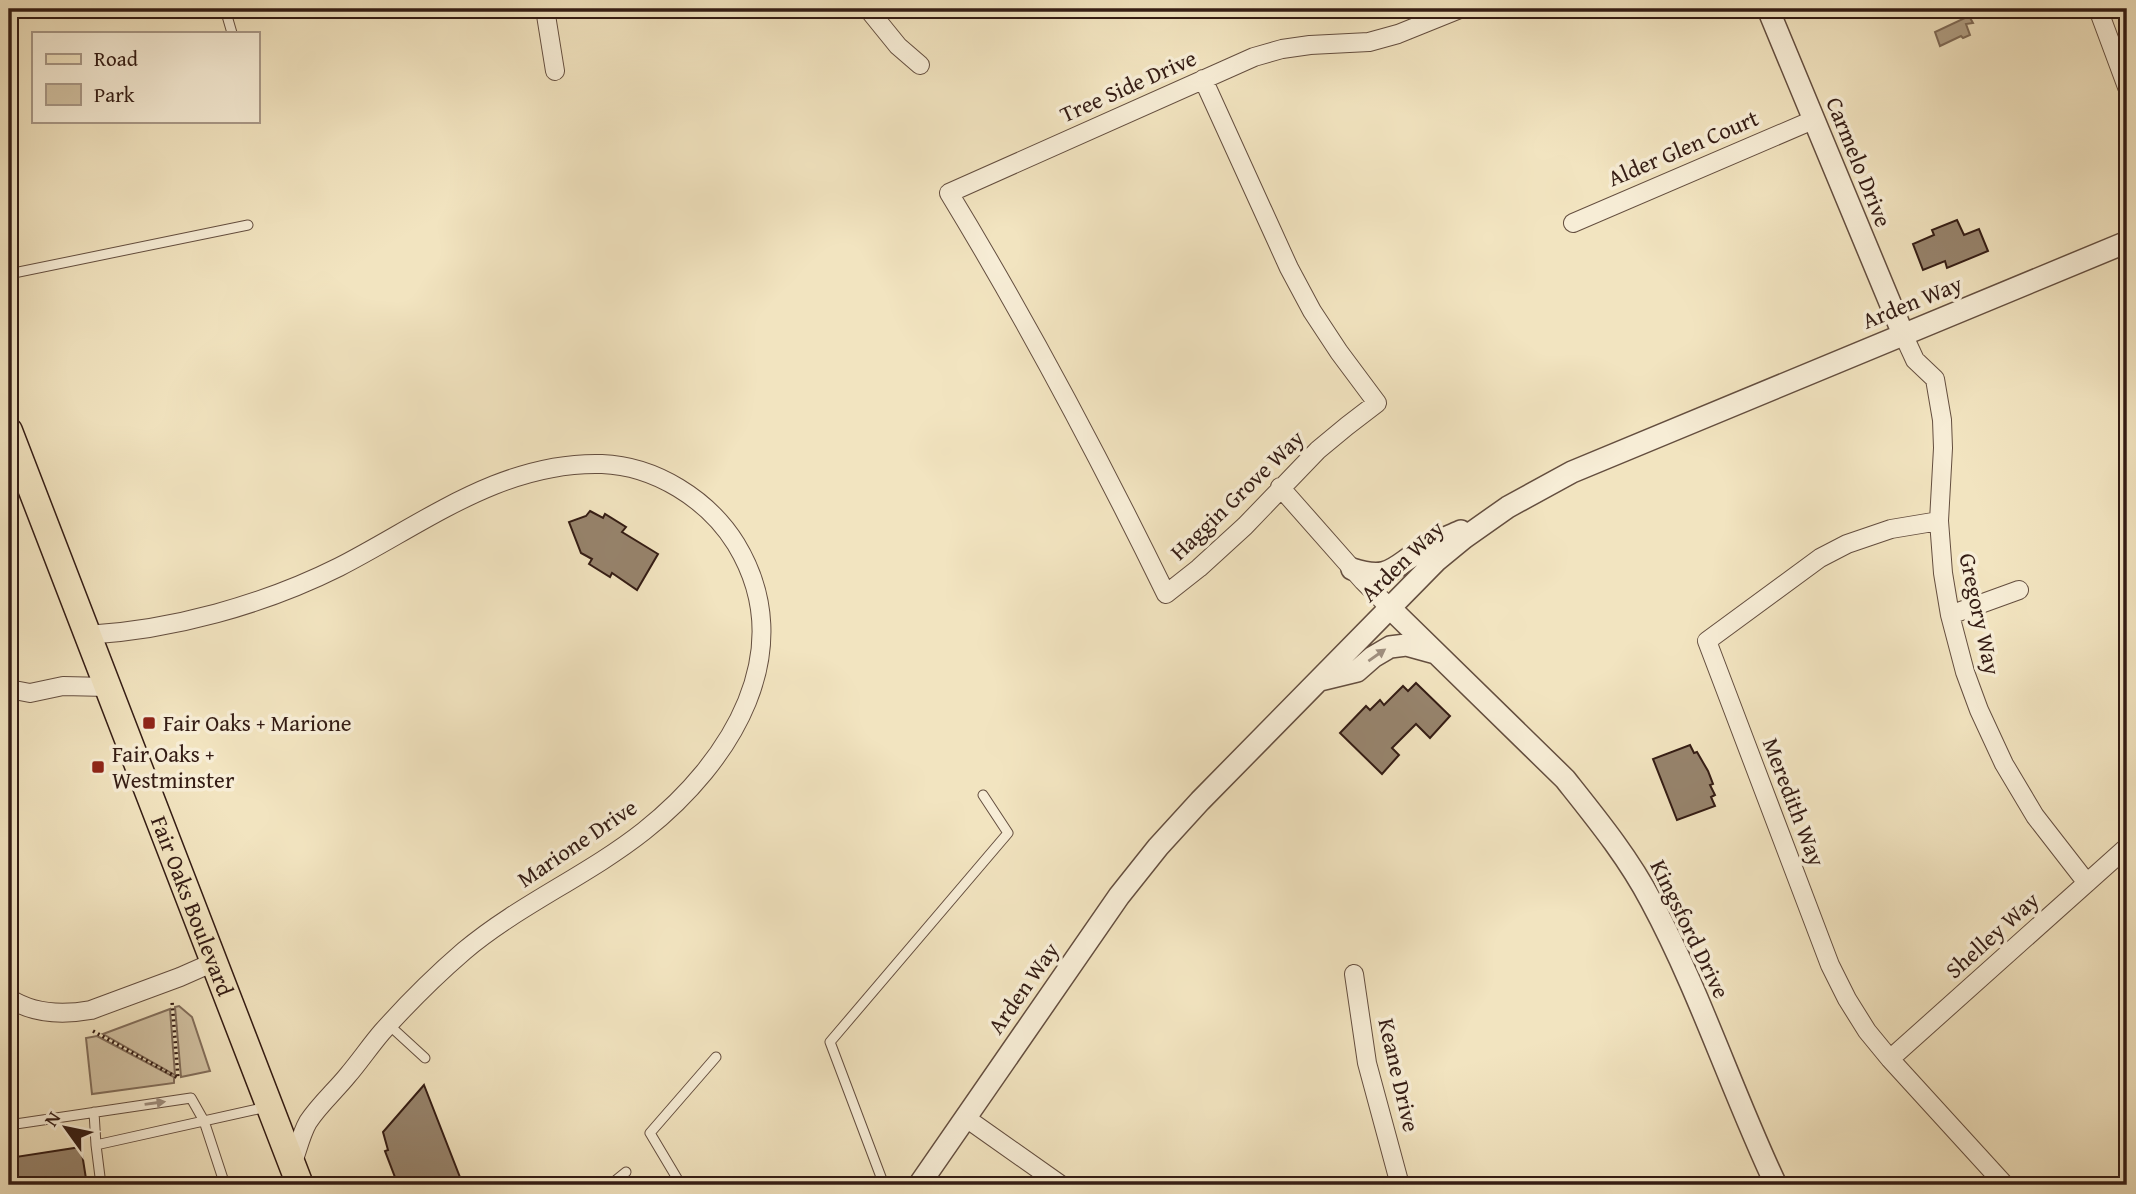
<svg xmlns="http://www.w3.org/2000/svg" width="2136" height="1194" font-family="'Gentium Book Plus',serif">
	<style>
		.green { fill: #d2c2a3; stroke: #836f5c; stroke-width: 2 }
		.water { fill: #b1a086; stroke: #7f6b58; stroke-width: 2 }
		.building { fill: #97846d; stroke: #341c14; stroke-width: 2 }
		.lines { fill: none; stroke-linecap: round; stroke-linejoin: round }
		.service-casing { stroke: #644e3f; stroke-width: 11 }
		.minor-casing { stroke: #644e3f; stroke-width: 20 }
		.tertiary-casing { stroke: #644e3f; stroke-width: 24 }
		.primary-casing { stroke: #341c14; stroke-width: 29 }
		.path { stroke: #341c14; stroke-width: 3.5; stroke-dasharray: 2 3.5; stroke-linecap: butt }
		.service { stroke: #f7edd6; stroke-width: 9 }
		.minor { stroke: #f7edd6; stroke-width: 18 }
		.tertiary { stroke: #f7edd6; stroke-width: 21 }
		.primary { stroke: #f2e4c0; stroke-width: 26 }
		.oneway { fill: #9f8f7f }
		.poi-dot { fill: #8f2418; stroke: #f7edd6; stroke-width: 2.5 }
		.labels { text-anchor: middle; stroke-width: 7; stroke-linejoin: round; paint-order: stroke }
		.street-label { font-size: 23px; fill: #341c14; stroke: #f7edd6 }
		.poi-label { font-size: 23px; fill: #341c14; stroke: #f7edd6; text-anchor: start }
	</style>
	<rect width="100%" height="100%" fill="#f2e4c0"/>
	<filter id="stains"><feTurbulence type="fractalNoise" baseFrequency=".00286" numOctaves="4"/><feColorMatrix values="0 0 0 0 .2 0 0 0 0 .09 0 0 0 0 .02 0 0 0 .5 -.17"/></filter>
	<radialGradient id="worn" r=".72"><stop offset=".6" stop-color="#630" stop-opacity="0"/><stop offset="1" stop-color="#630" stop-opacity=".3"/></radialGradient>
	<path class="green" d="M 179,1006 L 192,1017 L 210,1071 L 181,1077 L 175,1007 Z
		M 170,1009 L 175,1075 L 103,1034 Z
		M 97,1036 L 174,1077 L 174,1083 L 92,1094 L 86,1038 Z"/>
	<path class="water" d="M 1969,16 L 1973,23 L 1966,24 L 1970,35 L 1963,38 L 1961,36 L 1940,46 L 1935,32 Z"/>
	<path class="building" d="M 1957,220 L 1964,235 L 1979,229 L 1988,251 L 1947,268 L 1945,261 L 1923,270 L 1913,244 L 1934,235 L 1932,230 Z
		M 590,511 L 603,518 L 605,514 L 626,527 L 622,532 L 658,554 L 637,590 L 612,573 L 610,577 L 589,564 L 592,559 L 581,553 L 569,522 L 586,516 Z
		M 1416,683 L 1450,716 L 1430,738 L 1416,724 L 1392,748 L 1399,755 L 1382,774 L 1340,733 L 1366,706 L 1370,710 L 1380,700 L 1384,705 L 1403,686 L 1408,691 Z
		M 1690,745 L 1694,753 L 1697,752 L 1708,771 L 1713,784 L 1710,785 L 1715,795 L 1711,797 L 1715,806 L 1677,820 L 1653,759 Z
		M 424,1085 L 463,1185 L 398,1185 L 385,1151 L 388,1150 L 383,1132 Z
		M 81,1147 L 87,1185 L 9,1185 L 9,1158 Z"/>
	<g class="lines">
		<defs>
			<path id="service" d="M 225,9 L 232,33
				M 9,274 L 248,225
				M 389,1025 L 425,1058
				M 94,1112 L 96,1145
				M 9,1125 L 191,1098 L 204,1121 L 225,1185
				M 101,1185 L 96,1145 L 267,1107
				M 610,1185 L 626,1172
				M 681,1185 L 650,1133 L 716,1057
				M 884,1185 L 830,1042 L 1008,833 L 983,795"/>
			<path id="minor" d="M 545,9 L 555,71
				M 868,9 L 898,46 L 920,65
				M 2098,9 L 2127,87
				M 1203,79 L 1289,268 L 1312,311 L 1339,352 L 1377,403 L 1347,426 L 1318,450 L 1245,526 L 1199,568 L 1166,594 C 1099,457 1028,323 949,193 L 1254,57 L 1282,49 L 1310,45 L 1369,42 L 1398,34 L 1460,9
				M 1573,223 L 1813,120
				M 1903,334 L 1915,360 L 1935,379 L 1942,420 L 1943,448 L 1939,521 L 1943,573 L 1950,615 L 1965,672 L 1979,710 L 2004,764 L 2035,816 L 2087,883
				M 1280,487 L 1363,581 L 1390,608
				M 1939,521 L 1891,529 L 1847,544 L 1820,558 L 1707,641 L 1830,965 L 1847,999 L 1867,1031 L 1890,1059 L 2005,1185
				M 1950,615 L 2019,590
				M 87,635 C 172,630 263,605 339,567 C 423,524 502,461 602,464 C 655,466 708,499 736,544 C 801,651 731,762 644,831 C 587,876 520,904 464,951 C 435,976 407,1004 382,1032 C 370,1046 360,1061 348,1075 C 336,1090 319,1105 308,1122 C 301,1134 297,1152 292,1165
				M 9,689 L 30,693 L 63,686 L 107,687
				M 1354,974 L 1367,1063 L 1400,1185
				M 9,998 C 33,1014 63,1015 91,1010 L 180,977 L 214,962
				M 1890,1059 L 2127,847
				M 966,1118 L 1061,1185"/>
			<path id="tertiary" d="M 1768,9 L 1903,334
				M 1352,569 C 1389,581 1392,568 1421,550 C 1434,542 1448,537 1461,531
				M 1390,608 L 1565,779 C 1596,818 1628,857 1651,901 C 1700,992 1732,1092 1776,1185
				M 1320,680 L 1357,671 L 1373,657 L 1390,647 L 1406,645 L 1435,653
				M 919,1185 L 1119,896 L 1158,847 L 1200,801 L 1436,561 L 1464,538 L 1508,507 L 1572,472 L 2127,242"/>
			<g id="primary">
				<path id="s1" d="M 9,431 L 300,1185"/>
			</g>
		</defs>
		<use href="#service" class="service-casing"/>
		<use href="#minor" class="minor-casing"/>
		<use href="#tertiary" class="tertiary-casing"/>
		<use href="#primary" class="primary-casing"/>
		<path class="path" d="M 93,1031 L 178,1078 L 172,1001"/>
		<use href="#service" class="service"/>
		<use href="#minor" class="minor"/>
		<use href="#tertiary" class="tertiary"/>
		<use href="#primary" class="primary"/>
	</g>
	<defs><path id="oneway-solid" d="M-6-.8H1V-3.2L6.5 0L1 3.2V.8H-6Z" transform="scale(1.75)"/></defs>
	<g class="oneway">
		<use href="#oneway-solid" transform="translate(1377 655) rotate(-35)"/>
		<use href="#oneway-solid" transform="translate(155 1103) rotate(-8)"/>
	</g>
	<g class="poi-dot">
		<rect x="142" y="716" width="14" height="14" rx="3.5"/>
		<rect x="91" y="760" width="14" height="14" rx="3.5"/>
	</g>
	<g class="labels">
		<g class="street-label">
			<text transform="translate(1128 86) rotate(-24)" y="8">Tree Side Drive</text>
			<text transform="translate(1683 148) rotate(-23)" y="8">Alder Glen Court</text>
			<text transform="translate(1859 162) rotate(68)" y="8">Carmelo Drive</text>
			<text transform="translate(1912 302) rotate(-22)" y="8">Arden Way</text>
			<text transform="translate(1237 495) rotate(-44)" y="8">Haggin Grove Way</text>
			<text transform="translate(1402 561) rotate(-44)" y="8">Arden Way</text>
			<text transform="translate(1980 614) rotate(78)" y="8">Gregory Way</text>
			<text transform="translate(1794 802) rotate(69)" y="8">Meredith Way</text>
			<text transform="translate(577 843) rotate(-34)" y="8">Marione Drive</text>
			<text dy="8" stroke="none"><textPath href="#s1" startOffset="509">Fair Oaks Boulevard</textPath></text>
			<text transform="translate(1690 929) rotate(64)" y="8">Kingsford Drive</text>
			<text transform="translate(1992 935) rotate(-42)" y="8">Shelley Way</text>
			<text transform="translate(1023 988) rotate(-55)" y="8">Arden Way</text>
			<text transform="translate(1399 1075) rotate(77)" y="8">Keane Drive</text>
		</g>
		<g class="poi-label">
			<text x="163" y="731">Fair Oaks + Marione</text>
			<text x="112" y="762">Fair Oaks +<tspan x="112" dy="26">Westminster</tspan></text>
		</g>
	</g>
	<rect width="2136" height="1194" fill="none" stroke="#f2e4c0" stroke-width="35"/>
	<rect x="10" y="10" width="2115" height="1173" fill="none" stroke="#341c14" stroke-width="3.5"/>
	<rect x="18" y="18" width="2101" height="1159" fill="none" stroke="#341c14" stroke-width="2"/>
	<rect x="32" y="32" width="228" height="91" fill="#f7edd6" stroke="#a99988" stroke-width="2"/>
	<rect x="46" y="54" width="35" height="10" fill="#f2e4c0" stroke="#a99988" stroke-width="2"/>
	<text x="94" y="66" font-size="21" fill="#341c14">Road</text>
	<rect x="46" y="84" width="35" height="21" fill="#d2c2a3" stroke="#a99988" stroke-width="2"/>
	<text x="94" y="102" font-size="21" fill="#341c14">Park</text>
	<g transform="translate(66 1128) rotate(303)" stroke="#f7edd6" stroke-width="5" paint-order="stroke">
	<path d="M0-5L12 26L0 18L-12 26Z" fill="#341c14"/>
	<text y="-10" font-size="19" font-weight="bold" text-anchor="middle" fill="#341c14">N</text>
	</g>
	<rect width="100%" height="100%" filter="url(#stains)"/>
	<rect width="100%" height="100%" fill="url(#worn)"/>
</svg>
